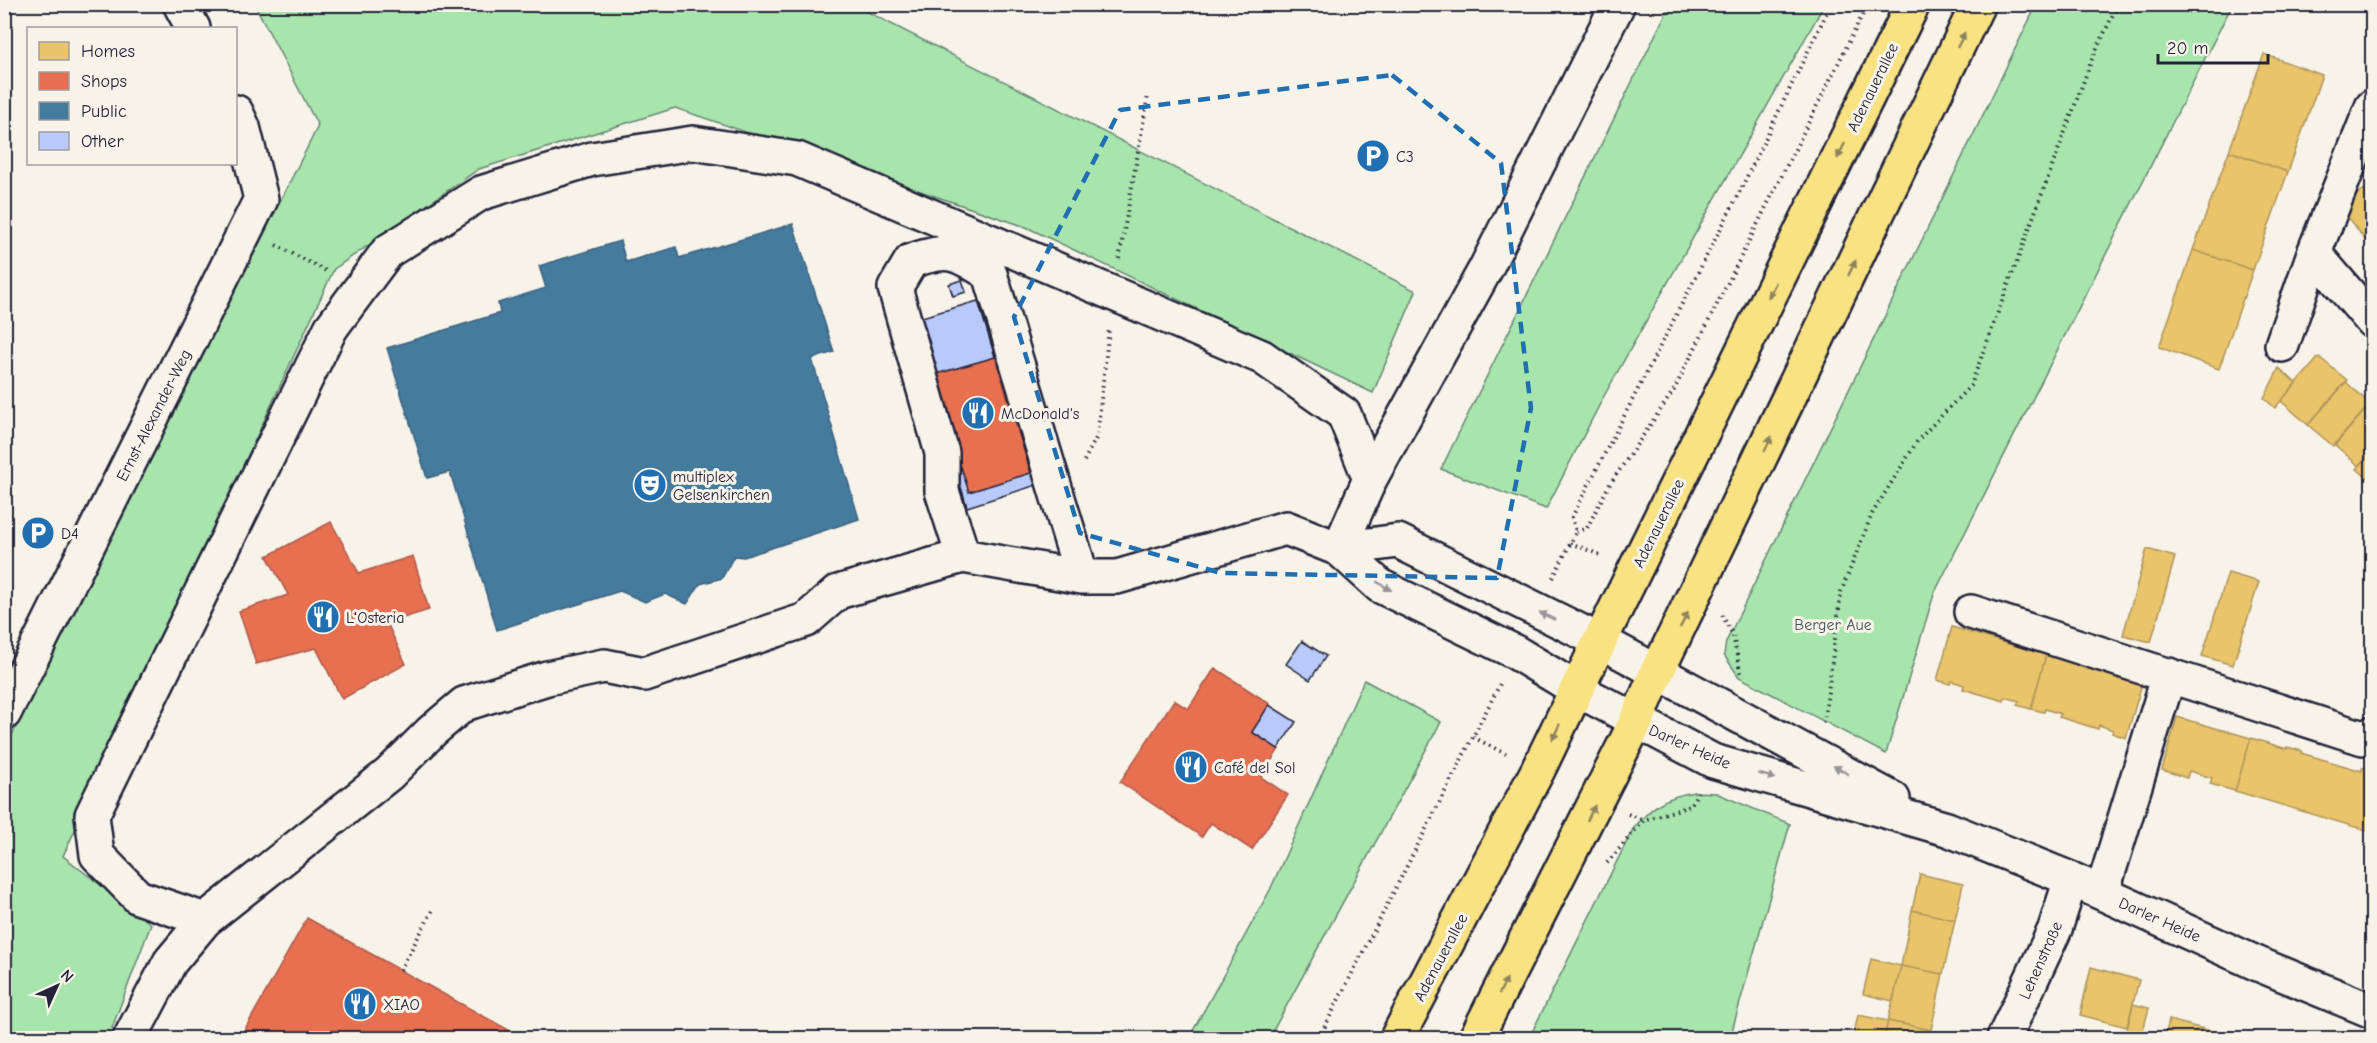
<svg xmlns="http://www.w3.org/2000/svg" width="2377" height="1043" font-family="'Comic Neue',sans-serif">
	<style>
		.green { fill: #a7e5ac; stroke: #648474; stroke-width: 1.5 }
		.homes { fill: #e9c46a; stroke: #ad935c; stroke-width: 1.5 }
		.shops { fill: #e76f51; stroke: #ac584a; stroke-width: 1.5 }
		.public { fill: #457b9d; stroke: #3a6080; stroke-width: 1.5 }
		.building { fill: #b8cafa; stroke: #22223b; stroke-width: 1.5 }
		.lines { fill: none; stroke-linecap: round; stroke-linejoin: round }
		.minor-casing { stroke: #22223b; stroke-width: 38 }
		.major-casing { stroke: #22223b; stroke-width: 38 }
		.path { stroke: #22223b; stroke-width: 4; stroke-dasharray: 1.5 4.5; stroke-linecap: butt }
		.minor { stroke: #f7f3e8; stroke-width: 33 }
		.major { stroke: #f8e281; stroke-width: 33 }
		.oneway { fill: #8d825e }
		.oneway2 { fill: #97959a }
		.marked { fill: none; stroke: #1f6fb2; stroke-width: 4.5; stroke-dasharray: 12 8; stroke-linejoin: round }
		.labels { text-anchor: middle; stroke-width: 6; stroke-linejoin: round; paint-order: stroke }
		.street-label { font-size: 16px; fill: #22223b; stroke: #f7f3e8 }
		.poi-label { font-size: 16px; fill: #22223b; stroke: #f7f3e8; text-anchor: start }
		.park-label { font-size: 16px; fill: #435357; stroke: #f7f3e8 }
	</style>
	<rect width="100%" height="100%" fill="#f7f3e8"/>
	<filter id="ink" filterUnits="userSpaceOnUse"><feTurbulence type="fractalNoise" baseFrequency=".0167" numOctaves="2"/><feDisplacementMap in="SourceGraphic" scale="12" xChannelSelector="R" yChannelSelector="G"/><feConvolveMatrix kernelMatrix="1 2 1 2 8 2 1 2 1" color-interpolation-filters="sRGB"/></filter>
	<g filter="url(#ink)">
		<path class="green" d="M 2037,4 L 2232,5 L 1934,594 L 1886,754 L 1739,677 L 1724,655 L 1726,642 Z
			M 255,5 L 854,5 L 1416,291 L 1373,393 L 1026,227 L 675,108 L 479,169 L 334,269 L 63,856 L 151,924 L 112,1028 L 133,1038 L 5,1038 L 4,751 L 318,126 Z
			M 1670,5 L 1824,5 L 1604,396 L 1546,509 L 1441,469 Z
			M 1364,680 L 1441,722 L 1269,1038 L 1189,1038 L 1270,890 Z
			M 1694,792 L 1716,793 L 1790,824 L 1730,1038 L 1529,1038 L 1633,829 C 1652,806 1664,797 1694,792 Z"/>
		<path class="homes" d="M 2264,54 L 2322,75 L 2288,172 L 2229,151 Z
			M 2229,151 L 2288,172 L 2253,270 L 2193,250 Z
			M 2364,189 L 2372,199 L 2372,248 L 2340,208 Z
			M 2193,250 L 2253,270 L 2219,369 L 2159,347 Z
			M 2319,357 L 2347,380 L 2308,425 L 2281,401 Z
			M 2279,368 L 2296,383 L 2275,408 L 2264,398 Z
			M 2346,382 L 2370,404 L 2333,446 L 2308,425 Z
			M 2372,402 L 2372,451 L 2359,466 L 2335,445 Z
			M 2372,451 L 2372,482 L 2357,469 Z
			M 2147,549 L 2175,557 L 2151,642 L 2123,635 Z
			M 2228,573 L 2259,582 L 2233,665 L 2202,656 Z
			M 1952,627 L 2046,655 L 2031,709 L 2017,705 L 2019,701 L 2005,697 L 2004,701 L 1963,689 L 1964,685 L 1951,681 L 1950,684 L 1937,680 Z
			M 2046,655 L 2142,684 L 2126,738 L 2112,733 L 2113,730 L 2099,725 L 2098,729 L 2059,717 L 2061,714 L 2045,709 L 2044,712 L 2031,709 Z
			M 2177,717 L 2251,738 L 2235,791 L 2210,784 L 2212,778 L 2189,771 L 2187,778 L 2162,770 Z
			M 2251,738 L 2287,749 L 2287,747 L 2302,751 L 2301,753 L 2362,771 L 2362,768 L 2372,768 L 2372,832 L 2235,791 Z
			M 1920,874 L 1963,884 L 1955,920 L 1912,910 Z
			M 1912,910 L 1955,920 L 1943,974 L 1901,966 Z
			M 1871,959 L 1901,966 L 1893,1001 L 1863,994 Z
			M 1901,966 L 1943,974 L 1931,1030 L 1888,1021 Z
			M 2091,967 L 2139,980 L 2127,1027 L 2080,1015 Z
			M 2133,1004 L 2149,1008 L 2141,1038 L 2125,1038 Z
			M 1858,1015 L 1888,1021 L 1884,1038 L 1853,1038 Z
			M 2169,1020 L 2200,1028 L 2198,1038 L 2165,1038 Z
			M 1888,1021 L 1931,1030 L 1929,1038 L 1884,1038 Z
			M 2200,1028 L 2231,1036 L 2231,1038 L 2198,1038 Z"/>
		<path class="shops" d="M 995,357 L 1031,473 L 969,492 L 933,375 Z
			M 331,522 L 359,573 L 413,556 L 429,610 L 387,623 L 406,664 L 342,699 L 316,648 L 256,664 L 239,611 L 288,595 L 267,556 Z
			M 1215,668 L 1270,704 L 1252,732 L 1279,749 L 1261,777 L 1288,795 L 1252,850 L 1211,823 L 1202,837 L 1120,782 L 1174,700 L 1188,709 Z
			M 307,918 L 400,970 L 523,1038 L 240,1038 Z"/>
		<path class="public" d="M 793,224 L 834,352 L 812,359 L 859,519 L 744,557 L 734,556 L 722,578 L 700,584 L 687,604 L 665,594 L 645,602 L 620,591 L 497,630 L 450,472 L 427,478 L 387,348 L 500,313 L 498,303 L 546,288 L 539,266 L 620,241 L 626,262 L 676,247 L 679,258 Z"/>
		<path class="building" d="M 962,280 L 966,292 L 953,296 L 949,284 Z
			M 978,301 L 995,357 L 933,375 L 915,319 Z
			M 1027,430 L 1043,483 L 967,507 L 945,434 L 950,433 L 969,492 L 1031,473 L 1019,433 Z
			M 1302,641 L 1326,656 L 1310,680 L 1286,664 Z
			M 1269,705 L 1296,722 L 1278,749 L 1252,732 Z"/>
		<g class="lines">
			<defs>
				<path id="minor" d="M 180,4 L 193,28
					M 2314,253 L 2372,321
					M 2282,345 L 2314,253 L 2372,107
					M 1339,549 L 1398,541 L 1600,641 L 1893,799
					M 1339,549 L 1370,479 L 1486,268 L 1618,4
					M 963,556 L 942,491 L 942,453 L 895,288 L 911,261 C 951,247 956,253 990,274 L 1082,577
					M 1971,612 L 2363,738 L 2372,734
					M 4,713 L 261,199 L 243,127 L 236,112
					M 2102,893 L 2169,675
					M 205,920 L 138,897 L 97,855 L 92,815 L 331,328 L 388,251 L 481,193 L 592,159 L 693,143 L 797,159 L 1262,357 L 1344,414 L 1370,479
					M 130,1038 L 170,962 L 205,920 L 389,774 L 432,731 L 464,704 L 547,678 L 604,666 L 644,674 L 806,620 L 838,592 L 963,556 L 1082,577 L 1117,577 L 1286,528 L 1339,549 L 1380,586 L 1515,652 L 1576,689 L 1713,761 L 1947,829 L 2071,879 L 2258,964 L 2372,1011
					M 2004,1038 L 2055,929 L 2071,879"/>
				<path id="major" d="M 1397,1038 L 1538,770 L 1600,641 L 1913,4
					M 1476,1038 L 1636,722 L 1657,672 L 1978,4"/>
			</defs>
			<use href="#minor" class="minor-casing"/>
			<use href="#major" class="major-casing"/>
			<path class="path" d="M 276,245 L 328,272
				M 1119,259 L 1148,96
				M 1084,461 L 1097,436 L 1109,328
				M 1576,532 L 1587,528 L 1608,487 L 1674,390 L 1868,4
				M 1570,543 L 1603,556
				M 1553,578 L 1576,532 L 1572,517 L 1738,195 L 1831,4
				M 1722,615 L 1733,635 L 1741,676
				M 1824,723 L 1841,592 L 1872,514 L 1918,440 L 1971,385 L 2092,59 L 2118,4
				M 1473,737 L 1506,754
				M 1628,814 L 1644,820
				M 1607,863 L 1644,820 L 1690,806 L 1698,792
				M 400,970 L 434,908
				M 1319,1038 L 1500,684"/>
			<use href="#minor" class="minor"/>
			<use href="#major" class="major"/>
		</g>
		<defs><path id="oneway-solid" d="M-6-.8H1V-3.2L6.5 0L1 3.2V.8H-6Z" transform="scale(1.5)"/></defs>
		<g class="oneway">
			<use href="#oneway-solid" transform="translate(1961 40) rotate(-64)"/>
			<use href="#oneway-solid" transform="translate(1841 151) rotate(116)"/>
			<use href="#oneway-solid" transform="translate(1852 268) rotate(-64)"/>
			<use href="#oneway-solid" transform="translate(1772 290) rotate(116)"/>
			<use href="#oneway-solid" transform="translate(1768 444) rotate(-64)"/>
			<use href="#oneway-solid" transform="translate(1684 620) rotate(-63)"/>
			<use href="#oneway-solid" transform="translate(1556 732) rotate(115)"/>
			<use href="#oneway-solid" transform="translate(1591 813) rotate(-63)"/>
			<use href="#oneway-solid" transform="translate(1503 986) rotate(-63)"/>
		</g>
		<g class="oneway2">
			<use href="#oneway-solid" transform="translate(1384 586) rotate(31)"/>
			<use href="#oneway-solid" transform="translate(1547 616) rotate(-154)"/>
			<use href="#oneway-solid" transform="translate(1841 770) rotate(-151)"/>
			<use href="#oneway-solid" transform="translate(1767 776) rotate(16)"/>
		</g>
	</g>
	<path class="marked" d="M 1392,75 L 1501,163 L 1531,408 L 1497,578 L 1221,573 L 1080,533 L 1014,317 L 1120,110 Z"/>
	<defs>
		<symbol id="parking-disc" viewBox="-11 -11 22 22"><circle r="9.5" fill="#1f6fb2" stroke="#f7f3e8"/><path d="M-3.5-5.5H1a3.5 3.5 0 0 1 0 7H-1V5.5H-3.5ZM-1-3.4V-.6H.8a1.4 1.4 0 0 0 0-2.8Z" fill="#fff"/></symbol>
		<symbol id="restaurant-disc" viewBox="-11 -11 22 22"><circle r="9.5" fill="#1f6fb2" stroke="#f7f3e8"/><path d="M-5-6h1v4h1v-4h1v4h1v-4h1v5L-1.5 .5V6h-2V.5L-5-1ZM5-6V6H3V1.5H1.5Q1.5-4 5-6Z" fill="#fff"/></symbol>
		<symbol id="theatre-disc" viewBox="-11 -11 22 22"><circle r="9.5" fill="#1f6fb2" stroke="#f7f3e8"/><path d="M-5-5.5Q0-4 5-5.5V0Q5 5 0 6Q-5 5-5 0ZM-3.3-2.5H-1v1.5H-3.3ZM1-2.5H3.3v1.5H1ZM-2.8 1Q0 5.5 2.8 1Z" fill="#fff"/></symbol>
	</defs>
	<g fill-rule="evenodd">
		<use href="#parking-disc" x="1354" y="137" width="38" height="38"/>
		<use href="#restaurant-disc" x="959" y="394" width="38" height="38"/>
		<use href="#theatre-disc" x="631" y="466" width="38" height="38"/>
		<use href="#parking-disc" x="19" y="514" width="38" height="38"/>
		<use href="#restaurant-disc" x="304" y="598" width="38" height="38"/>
		<use href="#restaurant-disc" x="1172" y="748" width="38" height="38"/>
		<use href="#restaurant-disc" x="341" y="985" width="38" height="38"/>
	</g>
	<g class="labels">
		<g class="street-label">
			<text transform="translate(1872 87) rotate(-64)" y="6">Adenauerallee</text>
			<text transform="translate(153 415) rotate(-63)" y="6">Ernst-Alexander-Weg</text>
			<text transform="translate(1658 523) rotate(-64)" y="6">Adenauerallee</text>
			<text transform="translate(1690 746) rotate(24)" y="6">Darler Heide</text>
			<text transform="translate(2160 919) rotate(24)" y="6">Darler Heide</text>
			<text transform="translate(1440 957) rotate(-62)" y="6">Adenauerallee</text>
			<text transform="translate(2040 960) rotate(-66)" y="6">Lehenstraße</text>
		</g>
		<g class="poi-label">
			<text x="1396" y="162">C3</text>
			<text x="1001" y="419">McDonald's</text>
			<text x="673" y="482">multiplex<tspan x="673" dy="18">Gelsenkirchen</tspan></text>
			<text x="61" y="539">D4</text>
			<text x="346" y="623">L'Osteria</text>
			<text x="1214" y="773">Café del Sol</text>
			<text x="383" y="1010">XIAO</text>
		</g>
		<g class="park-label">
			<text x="1833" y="630">Berger Aue</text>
		</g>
	</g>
	<rect width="2377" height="1043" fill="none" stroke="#f7f3e8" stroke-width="24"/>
	<rect x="12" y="12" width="2353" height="1019" fill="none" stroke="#22223b" stroke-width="2" filter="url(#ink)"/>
	<rect x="27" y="27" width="210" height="138" fill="#f7f3e8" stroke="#a29fa3" stroke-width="1.5"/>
	<rect x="39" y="42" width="30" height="18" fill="#e9c46a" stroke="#a29fa3" stroke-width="1.5"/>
	<text x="81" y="57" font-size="18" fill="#22223b">Homes</text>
	<rect x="39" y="72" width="30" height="18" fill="#e76f51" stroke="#a29fa3" stroke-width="1.5"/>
	<text x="81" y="87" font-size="18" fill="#22223b">Shops</text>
	<rect x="39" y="102" width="30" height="18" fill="#457b9d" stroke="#a29fa3" stroke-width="1.5"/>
	<text x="81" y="117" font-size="18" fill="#22223b">Public</text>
	<rect x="39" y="132" width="30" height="18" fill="#b8cafa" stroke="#a29fa3" stroke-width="1.5"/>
	<text x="81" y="147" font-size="18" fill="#22223b">Other</text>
	<g transform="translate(57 986) rotate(45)" stroke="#f7f3e8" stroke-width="4.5" paint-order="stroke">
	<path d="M0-4.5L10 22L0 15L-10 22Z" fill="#22223b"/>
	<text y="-9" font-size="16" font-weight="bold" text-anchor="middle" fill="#22223b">N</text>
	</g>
	<path d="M2158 54v9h110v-9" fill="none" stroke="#22223b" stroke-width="3"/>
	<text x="2167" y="54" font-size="18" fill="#22223b" stroke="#f7f3e8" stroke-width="4.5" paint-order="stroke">20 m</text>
</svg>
